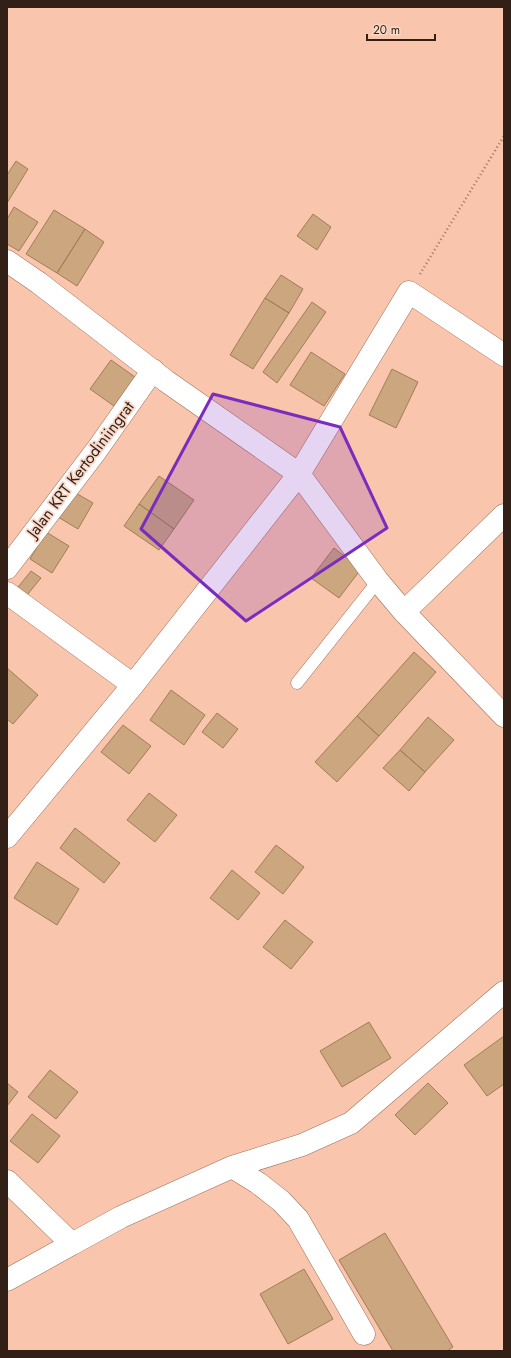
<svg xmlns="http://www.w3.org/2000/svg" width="511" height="1358" font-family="Jost,sans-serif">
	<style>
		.building { fill: #cba67e; stroke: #a17d57 }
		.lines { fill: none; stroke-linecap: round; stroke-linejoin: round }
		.lane-casing { stroke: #9e7058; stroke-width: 13 }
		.street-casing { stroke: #9e7058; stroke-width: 23 }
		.path { stroke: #997564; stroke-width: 2.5; stroke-dasharray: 1 3; stroke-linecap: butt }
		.lane { stroke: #fff; stroke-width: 12 }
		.street { stroke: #fff; stroke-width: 22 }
		.marked { fill: #7b2cbf; fill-opacity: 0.2; stroke: #7b2cbf; stroke-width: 3; stroke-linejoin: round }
		.labels { text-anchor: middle; stroke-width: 3.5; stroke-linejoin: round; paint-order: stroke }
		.street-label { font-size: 16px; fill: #321f15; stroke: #f8d8c8 }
	</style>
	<rect width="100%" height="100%" fill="#f9c5ac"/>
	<path class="building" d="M 16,161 L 28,169 L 7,203 L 7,175 Z
		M 14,207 L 38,222 L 19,251 L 7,244 L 7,219 Z
		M 54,210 L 85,229 L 57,273 L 26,254 Z
		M 313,214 L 331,227 L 317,250 L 297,236 Z
		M 85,229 L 104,242 L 77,286 L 57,273 Z
		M 281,275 L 303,289 L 289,313 L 265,298 Z
		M 265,298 L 289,313 L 253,369 L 230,355 Z
		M 312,302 L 326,312 L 277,383 L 263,372 Z
		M 311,352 L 345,374 L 324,406 L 290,385 Z
		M 111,360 L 135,377 L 114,406 L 90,389 Z
		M 392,369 L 418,382 L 396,428 L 369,415 Z
		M 159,476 L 194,500 L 174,529 L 139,504 Z
		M 74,492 L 93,503 L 78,529 L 58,517 Z
		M 139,504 L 174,529 L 159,550 L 124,526 Z
		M 46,532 L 69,546 L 52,573 L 30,559 Z
		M 334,548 L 361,569 L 339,598 L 311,578 Z
		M 31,571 L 41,578 L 23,600 L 14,592 Z
		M 414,652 L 436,672 L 379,736 L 357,716 Z
		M 7,668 L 38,695 L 13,724 L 7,719 Z
		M 171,690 L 205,715 L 184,745 L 150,720 Z
		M 217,713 L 238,729 L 223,748 L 202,732 Z
		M 357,716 L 379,736 L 337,782 L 315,762 Z
		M 428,717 L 454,740 L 425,772 L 400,750 Z
		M 123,725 L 151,746 L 129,774 L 101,752 Z
		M 400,750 L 425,772 L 409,791 L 383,768 Z
		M 149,793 L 177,815 L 155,842 L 127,820 Z
		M 75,828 L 120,863 L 104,883 L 60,848 Z
		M 276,845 L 304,867 L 283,894 L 255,872 Z
		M 37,862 L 79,889 L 57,925 L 14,898 Z
		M 232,870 L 260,893 L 238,920 L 210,898 Z
		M 285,920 L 313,942 L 291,969 L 263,947 Z
		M 369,1022 L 391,1058 L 342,1087 L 320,1051 Z
		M 504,1036 L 504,1084 L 487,1096 L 464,1065 Z
		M 50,1070 L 78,1092 L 56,1119 L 28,1097 Z
		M 7,1083 L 18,1092 L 7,1106 Z
		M 428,1083 L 448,1103 L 415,1135 L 395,1115 Z
		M 32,1114 L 60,1136 L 38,1163 L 10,1141 Z
		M 385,1233 L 453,1347 L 447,1351 L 393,1351 L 339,1260 Z
		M 304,1269 L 333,1319 L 288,1344 L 260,1294 Z"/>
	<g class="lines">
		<defs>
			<path id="lane" d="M 297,683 L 378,581"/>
			<path id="street" d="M 7,261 L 39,283 L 166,381 L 299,474 L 378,581 L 404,612 L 504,716
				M 7,568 L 96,451 L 153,370
				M 7,593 L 133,685
				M 404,612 L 504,515
				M 7,837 L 133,685 L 299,474 L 409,292 L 504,355
				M 232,1167 L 258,1183 L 281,1201 L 298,1219 L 364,1334
				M 7,1181 L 72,1244 L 121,1217 L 232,1167 L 302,1145 L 351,1123 L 504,992
				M 7,1280 L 72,1244"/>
		</defs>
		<use href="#lane" class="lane-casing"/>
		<use href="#street" class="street-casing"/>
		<path class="path" d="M 420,274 L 504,136"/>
		<use href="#lane" class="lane"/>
		<use href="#street" class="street"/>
	</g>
	<path class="marked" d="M 213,394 L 340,427 L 387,528 L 246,621 L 141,529 Z"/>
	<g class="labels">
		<g class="street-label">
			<text transform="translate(80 469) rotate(-53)" y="6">Jalan KRT Kertodiniingrat</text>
		</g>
	</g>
	<rect width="511" height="1358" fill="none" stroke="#321f15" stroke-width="16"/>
	<path d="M367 34v6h68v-6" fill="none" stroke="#321f15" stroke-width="2"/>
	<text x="373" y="34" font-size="12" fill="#321f15" stroke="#f8d8c8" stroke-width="3" paint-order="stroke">20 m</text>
</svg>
